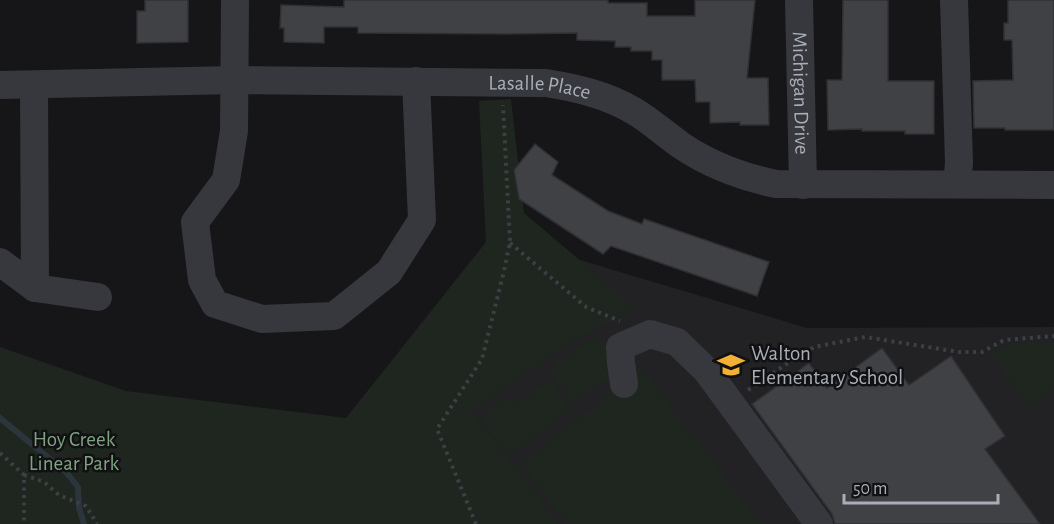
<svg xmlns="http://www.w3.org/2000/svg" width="1054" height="524" font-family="'Alegreya Sans',sans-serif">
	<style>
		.built { fill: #222225 }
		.green { fill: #1e261f }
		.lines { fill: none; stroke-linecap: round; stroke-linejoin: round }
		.stream { stroke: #2c353c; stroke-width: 6 }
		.building { fill: #404145; stroke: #303034; stroke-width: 1.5 }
		.path { stroke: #3d3f44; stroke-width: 4; stroke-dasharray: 3 4.5; stroke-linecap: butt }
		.minor { stroke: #37383d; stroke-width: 28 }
		.labels { text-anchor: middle; stroke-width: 5; stroke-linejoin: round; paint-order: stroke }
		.street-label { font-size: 21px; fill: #a8adb8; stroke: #111113 }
		.poi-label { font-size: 21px; fill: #a8adb8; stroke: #111113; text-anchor: start }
		.park-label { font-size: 21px; fill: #7fa381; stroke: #111113 }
	</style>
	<rect width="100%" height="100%" fill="#161618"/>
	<path class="built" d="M 520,251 L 550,251 L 807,328 L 1054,327 L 1054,524 L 436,524 Z"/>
	<path class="green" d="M 511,99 L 524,213 L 635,307 L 563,348 L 471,412 L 560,524 L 0,524 L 0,347 L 126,391 L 346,418 L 486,242 L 479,101 Z
		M 599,335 L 614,360 L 608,371 L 611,377 L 572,404 L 550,372 L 556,367 L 554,364 Z
		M 1026,342 L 1053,343 L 1054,344 L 1054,389 L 1030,407 L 989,353 L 1010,343 Z
		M 643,369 L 761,524 L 567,524 L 521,463 Z
		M 550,380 L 571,410 L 509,455 L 479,417 L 506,398 L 518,402 Z"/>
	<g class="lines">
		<path class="stream" d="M 0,418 L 66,472 L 78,487 L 79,508 L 84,524"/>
	</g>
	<path class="building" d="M 145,0 L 188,0 L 188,42 L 137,43 L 137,11 L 145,11 Z
		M 344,0 L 608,0 L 608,3 L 647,3 L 647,16 L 695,16 L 695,0 L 755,0 L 747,78 L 768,78 L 769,125 L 740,125 L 740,122 L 710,123 L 710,102 L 696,102 L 695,80 L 662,80 L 662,60 L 652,60 L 652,51 L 631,51 L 631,47 L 615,47 L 615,41 L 577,40 L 577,33 L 506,34 L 358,33 L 358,27 L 324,27 L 324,43 L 284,42 L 284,28 L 280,28 L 281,5 L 344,7 Z
		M 843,0 L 888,0 L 888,81 L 934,81 L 934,134 L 905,134 L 905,131 L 862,131 L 862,129 L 828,130 L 827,80 L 842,80 Z
		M 1008,0 L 1054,0 L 1054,130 L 1005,130 L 1005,128 L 974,128 L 973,81 L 1013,80 L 1012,40 L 1004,40 L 1004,23 L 1008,23 Z
		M 535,144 L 558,162 L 552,175 L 608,211 L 642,224 L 644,219 L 769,262 L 757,296 L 611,246 L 603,254 L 519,199 L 514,170 Z
		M 882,348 L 909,385 L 951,356 L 1005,436 L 985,449 L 1040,524 L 835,524 L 832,514 L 752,404 L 809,363 L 827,388 Z"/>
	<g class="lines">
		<path class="path" d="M 510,243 L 586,307 L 620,321
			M 748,390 L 782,367 L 814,347 L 865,337 L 959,352 L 982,352 L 1004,340 L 1054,336
			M 0,453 L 24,475 L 24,524
			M 24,475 L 44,482 L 59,495 L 86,506 L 97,524
			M 476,524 L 437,429 L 482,359 L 504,271 L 510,242 L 503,105"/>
		<g class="minor">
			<path d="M 235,0 L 234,131 L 226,180 L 195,222 L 202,280 L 215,304 L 262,319 L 334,316 L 389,272 L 422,220 L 416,81"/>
			<path id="s1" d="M 799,0 L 803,185"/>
			<path d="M 954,0 L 959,163 L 957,184"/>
			<path id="s2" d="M 0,85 L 234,80 L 546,83 C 577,88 607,95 634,111 C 651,121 666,135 682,146 C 710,165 743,177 776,184 L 1054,185"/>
			<path d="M 34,85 L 35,288"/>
			<path d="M 0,262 L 35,288 L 98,297"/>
			<path d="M 624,384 L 621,363 L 620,347 L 650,334 L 677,342 L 707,371 L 819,524"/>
		</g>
	</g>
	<defs>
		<symbol id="school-bare" viewBox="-9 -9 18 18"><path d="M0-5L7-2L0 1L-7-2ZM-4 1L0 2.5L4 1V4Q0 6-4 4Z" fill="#f2b134" stroke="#111113" stroke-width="2.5" paint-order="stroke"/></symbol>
	</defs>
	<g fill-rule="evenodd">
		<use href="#school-bare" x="712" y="346" width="38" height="38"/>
	</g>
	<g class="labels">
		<g class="street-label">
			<text dy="7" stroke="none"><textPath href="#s2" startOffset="540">Lasalle Place</textPath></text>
			<text dy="7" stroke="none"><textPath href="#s1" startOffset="93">Michigan Drive</textPath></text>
		</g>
		<g class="poi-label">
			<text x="751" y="360">Walton<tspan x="751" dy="24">Elementary School</tspan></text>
		</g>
		<g class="park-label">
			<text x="74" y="446">Hoy Creek<tspan x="74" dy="24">Linear Park</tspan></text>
		</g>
	</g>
	<path d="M844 494v9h154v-9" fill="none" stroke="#a8adb8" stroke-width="3"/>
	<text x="853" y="494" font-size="18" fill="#a8adb8" stroke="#111113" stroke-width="4.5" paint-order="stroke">50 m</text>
</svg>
